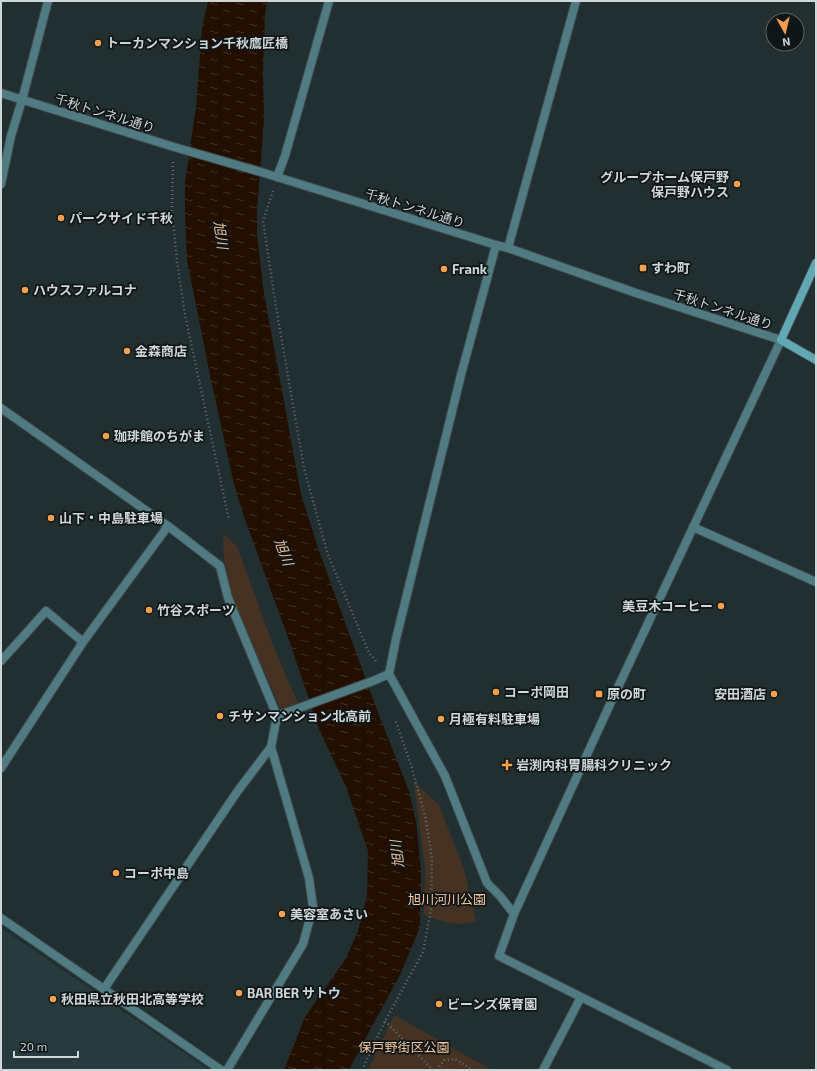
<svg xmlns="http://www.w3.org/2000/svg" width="817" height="1071" font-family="'Exo 2','Noto Sans JP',sans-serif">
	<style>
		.built { fill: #273b3f }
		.park { fill: #463222 }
		.water { fill: url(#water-ripples) }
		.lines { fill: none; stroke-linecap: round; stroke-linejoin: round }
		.minor-casing { stroke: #3d4a4c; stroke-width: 10 }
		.tertiary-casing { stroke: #3d4a4c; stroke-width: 10 }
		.secondary-casing { stroke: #3d4a4c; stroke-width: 10 }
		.path { stroke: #626e70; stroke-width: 2.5; stroke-dasharray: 1 3; stroke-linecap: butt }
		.minor { stroke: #517b82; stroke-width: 8 }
		.tertiary { stroke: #517b82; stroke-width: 8 }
		.secondary { stroke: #62a7b4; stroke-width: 8 }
		.poi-dot { fill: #f9a04c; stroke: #101617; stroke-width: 1.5 }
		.labels { text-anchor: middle; stroke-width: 3.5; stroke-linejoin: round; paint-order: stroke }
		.poi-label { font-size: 13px; font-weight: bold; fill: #ced6d7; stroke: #101617; text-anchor: start }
		.street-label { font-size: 13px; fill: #ced6d7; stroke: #101617 }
		.park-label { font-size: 13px; fill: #f6c69e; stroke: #101617 }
		.water-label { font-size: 14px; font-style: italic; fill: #ebbc95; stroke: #101617 }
	</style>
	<defs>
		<pattern id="water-ripples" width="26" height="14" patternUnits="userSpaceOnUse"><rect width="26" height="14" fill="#230f00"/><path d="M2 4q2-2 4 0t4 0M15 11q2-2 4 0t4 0" fill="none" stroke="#423124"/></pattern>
	</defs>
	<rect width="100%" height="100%" fill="#212f31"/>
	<path class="built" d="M 1,928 L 209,1070 L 1,1070 Z"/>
	<path class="park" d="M 223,534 L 237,546 L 276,653 L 298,703 L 281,710 L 233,599 L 224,558 Z
		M 414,782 L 439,805 L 464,869 L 476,921 C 459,928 440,921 424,915 L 425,868 Z
		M 394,1015 L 492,1070 L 368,1070 Z"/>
	<path class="water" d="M 208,1 L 267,1 L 265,16 L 263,72 L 264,120 L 257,211 L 257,235 L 264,293 L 301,494 L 319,551 L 377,710 L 409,791 L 416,821 L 421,869 L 420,927 L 400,975 L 369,1032 L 349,1070 L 284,1070 L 305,1017 L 345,960 L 358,931 L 367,895 L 368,851 L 347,789 L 319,729 L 290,643 L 243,514 L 233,480 L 211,380 L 187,260 L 185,215 L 185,182 L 196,107 L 202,28 Z"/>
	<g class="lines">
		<defs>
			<path id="minor" d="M 277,177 L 285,156 L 329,1
				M 1,184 L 11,136 L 22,100
				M 508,248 L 576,1
				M 1,408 L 168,526 L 220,566 L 228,598 L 277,716 L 373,681 L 389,674 L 445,776 L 487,883 L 500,896 L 514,914 L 499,956 L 727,1070
				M 693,527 L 816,582
				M 1,661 L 46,611 L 83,642
				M 389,674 L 396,639 L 461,375 L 496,245
				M 1,768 L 83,642 L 168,526
				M 1,918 L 221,1070
				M 104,989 L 237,792 L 271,747
				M 227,1070 L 303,944 L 313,907 L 309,878 L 271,747 L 277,716
				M 543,1070 L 581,997"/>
			<path id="tertiary" d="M 1,93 L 174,147 L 261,172 L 496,245 L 508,248 L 636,293 L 781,340 L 612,700 L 514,914
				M 22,100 L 48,1"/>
			<path id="secondary" d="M 816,263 L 781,340 L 816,360"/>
		</defs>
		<use href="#minor" class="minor-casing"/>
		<use href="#tertiary" class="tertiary-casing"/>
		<use href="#secondary" class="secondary-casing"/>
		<path class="path" d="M 173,162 L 172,210 L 177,261 L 185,315 L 229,520
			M 273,191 L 263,221 L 276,307 L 304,468 L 327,552 L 369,653 L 376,661
			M 385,1021 L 433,1070
			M 362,1070 L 385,1021 L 423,952 L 431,909 L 432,858 L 425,816 L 412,768 L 395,719
			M 437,1070 L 444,1060 L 455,1059 L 473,1070"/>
		<use href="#minor" class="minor"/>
		<use href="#tertiary" class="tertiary"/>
		<use href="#secondary" class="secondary"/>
	</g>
	<g class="poi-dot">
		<circle cx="98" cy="43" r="4"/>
		<circle cx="737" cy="184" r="4"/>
		<circle cx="61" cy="218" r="4"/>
		<rect x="639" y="264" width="8" height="8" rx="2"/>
		<circle cx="444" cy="269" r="4"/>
		<circle cx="25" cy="290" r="4"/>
		<circle cx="127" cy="351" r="4"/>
		<circle cx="106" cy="436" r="4"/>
		<circle cx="51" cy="518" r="4"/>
		<circle cx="721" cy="606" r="4"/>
		<circle cx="149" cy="610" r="4"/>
		<circle cx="496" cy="692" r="4"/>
		<rect x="595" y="690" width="8" height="8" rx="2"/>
		<circle cx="774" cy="694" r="4"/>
		<circle cx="220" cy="716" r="4"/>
		<circle cx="441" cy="719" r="4"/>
		<path d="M505 759h4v4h4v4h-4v4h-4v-4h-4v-4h4z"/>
		<circle cx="116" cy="873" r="4"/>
		<circle cx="282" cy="914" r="4"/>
		<circle cx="239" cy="993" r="4"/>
		<circle cx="53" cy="999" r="4"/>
		<circle cx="439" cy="1004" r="4"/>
	</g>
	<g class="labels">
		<g class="poi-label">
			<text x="106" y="48">トーカンマンション千秋鷹匠橋</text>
			<text x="729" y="182" text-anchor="end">グループホーム保戸野<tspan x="729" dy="15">保戸野ハウス</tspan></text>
			<text x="69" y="223">パークサイド千秋</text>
			<text x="651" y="273">すわ町</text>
			<text x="452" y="274">Frank</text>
			<text x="33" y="295">ハウスファルコナ</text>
			<text x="135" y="356">金森商店</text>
			<text x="114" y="441">珈琲館のちがま</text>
			<text x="59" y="523">山下・中島駐車場</text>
			<text x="713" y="611" text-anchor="end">美豆木コーヒー</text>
			<text x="157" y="615">竹谷スポーツ</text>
			<text x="504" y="697">コーポ岡田</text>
			<text x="607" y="699">原の町</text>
			<text x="766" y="699" text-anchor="end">安田酒店</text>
			<text x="228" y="721">チサンマンション北高前</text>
			<text x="449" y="724">月極有料駐車場</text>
			<text x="516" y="770">岩渕内科胃腸科クリニック</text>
			<text x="124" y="878">コーポ中島</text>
			<text x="290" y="919">美容室あさい</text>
			<text x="247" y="998">BAR BER サトウ</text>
			<text x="61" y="1004">秋田県立秋田北高等学校</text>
			<text x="447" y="1009">ビーンズ保育園</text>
		</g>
		<g class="street-label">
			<text transform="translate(105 113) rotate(17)" y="5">千秋トンネル通り</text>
			<text transform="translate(415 208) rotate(17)" y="5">千秋トンネル通り</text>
			<text transform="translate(723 309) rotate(18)" y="5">千秋トンネル通り</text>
		</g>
		<g class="park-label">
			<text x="447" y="904">旭川河川公園</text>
			<text x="404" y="1052">保戸野街区公園</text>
		</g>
		<g class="water-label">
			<text transform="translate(221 235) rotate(82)" y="5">旭川</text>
			<text transform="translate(284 552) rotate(69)" y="5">旭川</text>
			<text transform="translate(397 854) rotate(-97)" y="5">旭川</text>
		</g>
	</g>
	<rect width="817" height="1071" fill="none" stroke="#ced6d7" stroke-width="4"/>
	<g transform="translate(785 32) rotate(172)"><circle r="19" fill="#101617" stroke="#5c6364"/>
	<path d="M0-3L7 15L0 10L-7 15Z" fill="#f9a04c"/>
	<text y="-6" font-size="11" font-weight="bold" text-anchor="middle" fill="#ced6d7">N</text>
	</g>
	<path d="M14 1051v6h64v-6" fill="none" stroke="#ced6d7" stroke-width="2"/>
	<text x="20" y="1051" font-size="12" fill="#ced6d7" stroke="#101617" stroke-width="3" paint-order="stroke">20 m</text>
</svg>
